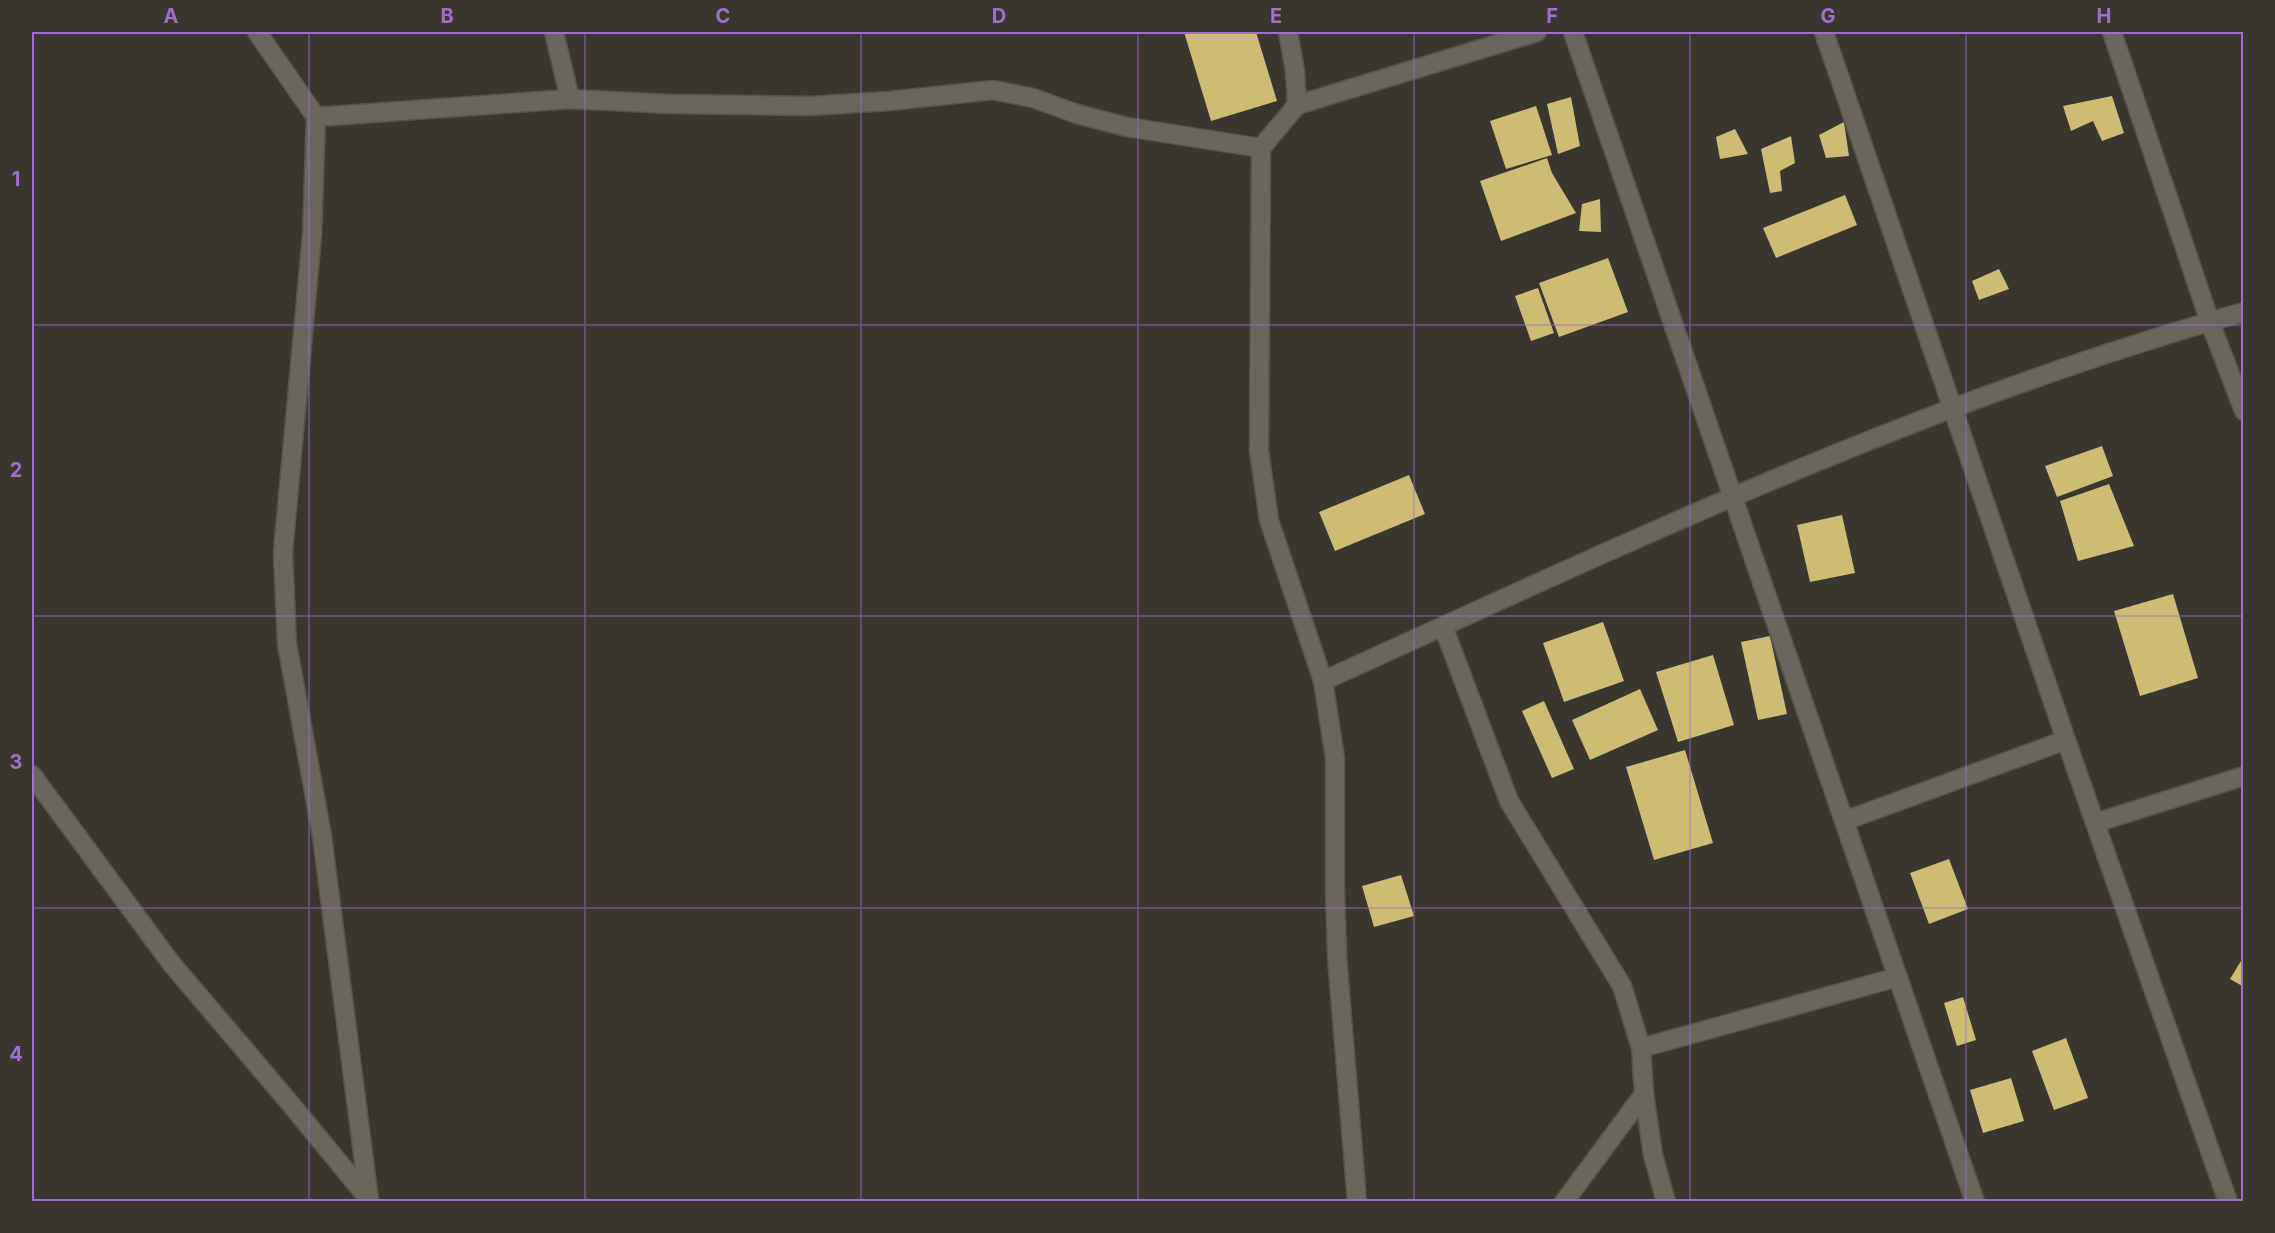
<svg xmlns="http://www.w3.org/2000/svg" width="2275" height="1233" font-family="Inter,sans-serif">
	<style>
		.building { fill: #cebb74 }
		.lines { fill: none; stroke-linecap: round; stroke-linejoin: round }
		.minor-casing { stroke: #55534c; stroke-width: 21 }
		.minor { stroke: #68665d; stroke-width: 18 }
		.grid { fill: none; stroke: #a26dcb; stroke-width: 1.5; stroke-opacity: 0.55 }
		.neatline { fill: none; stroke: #a26dcb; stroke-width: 2 }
		.grid-label { font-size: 20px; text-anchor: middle; font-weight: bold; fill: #a26dcb }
	</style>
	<rect width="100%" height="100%" fill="#39372f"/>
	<path class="building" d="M 1184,32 L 1256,32 L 1277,101 L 1211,121 Z
		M 2112,96 L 2124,133 L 2102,141 L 2093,121 L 2071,131 L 2063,106 Z
		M 1571,97 L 1580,146 L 1558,154 L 1547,104 Z
		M 1536,106 L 1552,155 L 1506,169 L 1490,121 Z
		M 1844,122 L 1849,156 L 1826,158 L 1819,135 Z
		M 1735,129 L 1748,154 L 1720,159 L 1716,137 Z
		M 1791,136 L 1795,163 L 1780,171 L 1782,191 L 1770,193 L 1761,149 Z
		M 1547,158 L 1552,173 L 1576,213 L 1501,241 L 1480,181 Z
		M 1845,195 L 1857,225 L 1776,258 L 1763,228 Z
		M 1600,199 L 1601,232 L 1579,231 L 1582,204 Z
		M 1608,258 L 1628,312 L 1559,337 L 1539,283 Z
		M 1999,269 L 2009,289 L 1979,300 L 1972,281 Z
		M 1538,288 L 1554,333 L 1531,341 L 1515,296 Z
		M 2102,446 L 2113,476 L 2057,497 L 2045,466 Z
		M 1409,475 L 1425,514 L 1335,551 L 1319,512 Z
		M 2109,484 L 2134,546 L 2078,561 L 2060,501 Z
		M 1842,515 L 1855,573 L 1810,582 L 1797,525 Z
		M 2173,594 L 2198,678 L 2140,696 L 2114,611 Z
		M 1603,622 L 1624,681 L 1564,702 L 1543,643 Z
		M 1770,636 L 1787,714 L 1758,720 L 1741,642 Z
		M 1713,655 L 1734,725 L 1678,742 L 1656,672 Z
		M 1640,689 L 1658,730 L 1590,760 L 1572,720 Z
		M 1544,701 L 1574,769 L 1552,778 L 1522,711 Z
		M 1685,750 L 1713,843 L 1654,860 L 1626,767 Z
		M 1949,859 L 1968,909 L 1929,924 L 1910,873 Z
		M 1401,875 L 1414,916 L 1374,927 L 1362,886 Z
		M 2244,956 L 2244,987 L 2230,979 Z
		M 1963,997 L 1976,1040 L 1957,1046 L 1944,1003 Z
		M 2066,1038 L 2088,1098 L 2054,1110 L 2032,1051 Z
		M 2011,1078 L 2024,1121 L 1983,1133 L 1970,1090 Z"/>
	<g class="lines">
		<defs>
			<path id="minor" d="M 257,32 L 316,117 L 312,235 L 283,552 L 287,644 L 322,836 L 369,1200
				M 554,32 L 570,99
				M 1288,32 L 1295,71 L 1297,105 L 1261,148 L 1259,451 L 1269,520 L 1323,681 L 1335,758 L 1335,890 L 1337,956 L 1357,1202
				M 1573,32 L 1975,1202
				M 1824,32 L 2066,740 L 2228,1202
				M 2112,32 L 2210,322 L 2244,411
				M 1297,105 L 1537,32
				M 316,117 L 570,99 L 671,104 L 810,106 L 889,101 L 993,90 L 1033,98 L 1077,114 L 1127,127 L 1261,148
				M 1443,626 L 1509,801 L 1622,986 L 1641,1048 L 1644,1094 L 1653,1155 L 1666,1202
				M 1323,681 C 1624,544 1924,401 2244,312
				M 32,775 L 171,963 L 294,1108 L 368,1198
				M 1844,821 L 2066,740
				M 2095,823 L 2244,776
				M 1641,1048 L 1898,977
				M 1564,1202 L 1644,1094"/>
		</defs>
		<use href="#minor" class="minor-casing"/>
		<use href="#minor" class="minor"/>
	</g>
	<path class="grid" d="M 309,32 L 309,1202M 585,32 L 585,1202M 861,32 L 861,1202M 1138,32 L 1138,1202M 1414,32 L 1414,1202M 1690,32 L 1690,1202M 1966,32 L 1966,1202M 32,325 L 2244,325M 32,616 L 2244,616M 32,908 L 2244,908"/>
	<rect width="2275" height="1233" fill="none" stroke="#39372f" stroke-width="66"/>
	<rect x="33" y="33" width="2209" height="1167" class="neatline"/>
	<g class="grid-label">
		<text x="171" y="23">A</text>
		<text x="447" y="23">B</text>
		<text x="723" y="23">C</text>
		<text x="999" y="23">D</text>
		<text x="1276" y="23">E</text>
		<text x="1552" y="23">F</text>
		<text x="1828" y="23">G</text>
		<text x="2104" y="23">H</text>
		<text x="16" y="186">1</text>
		<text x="16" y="477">2</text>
		<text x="16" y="769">3</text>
		<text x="16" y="1061">4</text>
	</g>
</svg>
